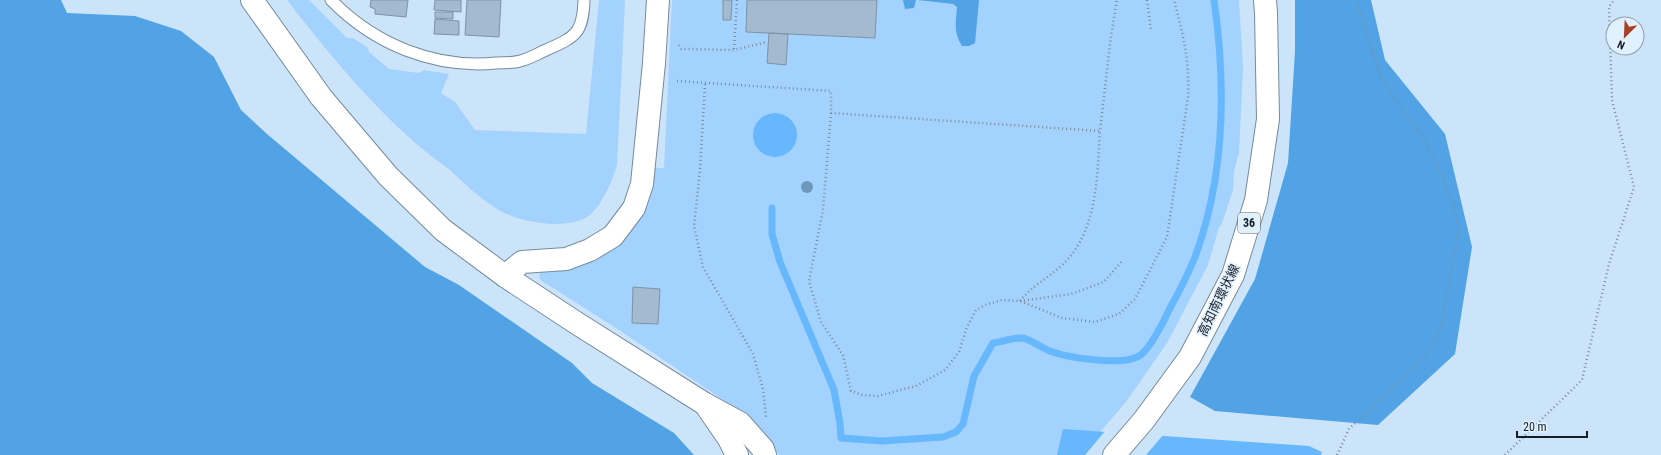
<svg xmlns="http://www.w3.org/2000/svg" width="1661" height="455" font-family="'Roboto Condensed','Noto Sans JP',sans-serif">
	<style>
		.green { fill: #a2d2fd }
		.forest { fill: #51a3e6 }
		.water { fill: #66b7fc }
		.pier { fill: #cce4f9 }
		.lines { fill: none; stroke-linecap: round; stroke-linejoin: round }
		.stream { stroke: #66b7fc; stroke-width: 7 }
		.building { fill: #a3bacf; stroke: #7d93a7 }
		.lane-casing { stroke: #758b9e; stroke-width: 13 }
		.street-casing { stroke: #758b9e; stroke-width: 24 }
		.secondary-casing { stroke: #758b9e; stroke-width: 24 }
		.primary-casing { stroke: #758b9e; stroke-width: 24 }
		.path { stroke: #7c8e9d; stroke-width: 2.5; stroke-dasharray: 1 3; stroke-linecap: butt }
		.lane { stroke: #fff; stroke-width: 11 }
		.street { stroke: #fff; stroke-width: 22 }
		.secondary { stroke: #fff; stroke-width: 22 }
		.primary { stroke: #fff; stroke-width: 22 }
		.tree { fill: #6d98ba }
		.labels { text-anchor: middle; stroke-width: 3.5; stroke-linejoin: round; paint-order: stroke }
		.shield { fill: #e1f0fd; stroke: #525d66; stroke-width: 1 }
		.shield-label { font-size: 12px; font-weight: bold; fill: #151e26 }
		.street-label { font-size: 13px; fill: #151e26; stroke: #e1f0fd }
	</style>
	<rect width="100%" height="100%" fill="#cce4f9"/>
	<path class="green" d="M 287,0 L 309,0 L 347,38 L 353,38 L 368,48 L 369,52 L 389,69 L 419,73 L 424,70 L 449,74 L 441,93 L 455,102 L 475,130 L 586,134 L 599,0 L 625,0 L 617,165 C 612,181 602,207 587,217 C 564,231 515,222 494,207 C 478,197 464,183 450,170 C 437,160 424,151 412,140 C 367,100 324,48 287,0 Z
		M 672,0 L 1239,0 L 1243,68 L 1239,153 L 1234,171 L 1233,190 L 1221,226 L 1219,227 L 1208,265 L 1167,343 L 1126,402 L 1080,455 L 779,455 L 747,416 L 619,330 L 542,281 L 539,278 L 540,273 L 542,271 L 595,260 L 621,239 L 654,168 L 664,168 Z"/>
	<path class="forest" d="M 0,0 L 61,0 L 67,13 L 135,16 L 181,31 L 214,57 L 241,110 L 267,134 L 425,267 L 459,285 L 572,363 L 592,383 L 674,433 L 694,455 L 0,455 Z
		M 903,0 L 916,0 L 914,8 L 905,9 Z
		M 918,0 L 979,0 L 975,43 L 969,46 L 962,46 C 953,31 956,23 957,7 L 953,4 Z
		M 1295,0 L 1371,0 L 1385,60 L 1445,134 L 1472,247 L 1455,354 L 1378,425 L 1215,411 L 1190,397 L 1255,279 L 1288,163 L 1295,51 Z"/>
	<path class="water" d="M753 135a22 22 0 1 1 44 0a22 22 0 1 1-44 0Z
		M 1063,429 L 1309,446 L 1322,452 L 1321,455 L 1057,455 Z"/>
	<path class="pier" d="M 1106,430 L 1164,434 L 1146,455 L 1085,455 Z"/>
	<g class="lines">
		<path class="stream" d="M 772,208 L 772,234 L 780,262 L 834,390 L 840,423 L 841,438 L 882,441 L 943,437 L 956,432 L 963,424 L 974,376 L 993,343 C 1001,342 1016,337 1023,338 C 1032,340 1041,348 1050,351 C 1068,358 1123,366 1139,356 C 1149,351 1165,319 1170,308 C 1179,292 1188,274 1195,257 C 1225,176 1226,84 1214,0"/>
	</g>
	<path class="building" d="M 371,0 L 408,0 L 406,17 L 375,14 L 375,9 L 370,7 Z
		M 435,0 L 461,0 L 461,12 L 434,10 Z
		M 467,0 L 501,0 L 499,37 L 465,35 Z
		M 723,0 L 732,0 L 731,20 L 723,20 Z
		M 747,0 L 877,0 L 875,38 L 746,32 Z
		M 435,12 L 453,12 L 453,19 L 435,18 Z
		M 435,19 L 459,21 L 459,35 L 434,34 Z
		M 769,33 L 788,34 L 786,65 L 767,63 Z
		M 633,287 L 660,289 L 658,324 L 632,323 Z"/>
	<g class="lines">
		<defs>
			<path id="lane" d="M 331,0 C 374,44 434,69 496,63 C 504,63 513,63 520,61 C 529,59 537,54 546,50 C 575,37 583,34 584,0"/>
			<path id="street" d="M 505,276 L 522,262 L 566,259 L 590,250 L 613,236 L 634,208 L 642,184 L 654,63
				M 705,404 L 729,439 L 737,455"/>
			<path id="secondary" d="M 252,0 L 321,97 L 388,176 L 443,230 L 505,276 L 578,324 L 705,404 L 740,423 L 763,449 L 765,455
				M 654,63 L 658,0"/>
			<path id="primary" d="M 1114,455 L 1144,420 L 1190,357 L 1233,275 L 1256,200 L 1268,119 L 1266,13 L 1265,0"/>
		</defs>
		<use href="#lane" class="lane-casing"/>
		<use href="#street" class="street-casing"/>
		<use href="#secondary" class="secondary-casing"/>
		<use href="#primary" class="primary-casing"/>
		<path class="path" d="M 1147,0 L 1151,31
			M 679,45 L 681,49 L 687,49 L 734,50 L 767,42
			M 734,49 L 737,0
			M 677,81 L 831,91 L 831,113 L 1100,131 L 1111,36 L 1117,0
			M 705,84 L 700,170 L 694,226 L 703,267 L 753,354 L 763,389 L 766,417
			M 831,113 L 823,210 L 809,281 L 821,322 L 843,355 L 851,391 L 862,395 L 878,396 L 916,386 L 945,370 L 959,352 L 967,327 L 976,310 L 985,305 L 1002,300 L 1020,301 L 1062,318 L 1095,322 L 1119,314 L 1135,299 L 1167,237 L 1188,97 C 1190,62 1183,34 1174,0
			M 1020,301 C 1033,285 1047,279 1061,266 C 1098,233 1097,176 1100,131
			M 1020,301 L 1071,294 L 1104,282 L 1122,261
			M 1337,455 L 1349,429 L 1424,357 L 1435,340 L 1441,327 L 1458,235 L 1457,221 L 1453,202 L 1427,143 L 1383,82 L 1356,0
			M 1505,455 L 1582,380 L 1609,264 L 1634,187 L 1612,100 L 1609,7 L 1614,0"/>
		<use href="#lane" class="lane"/>
		<use href="#street" class="street"/>
		<use href="#secondary" class="secondary"/>
		<use href="#primary" class="primary"/>
	</g>
	<circle class="tree" cx="807" cy="187" r="6"/>
	<g class="labels">
		<rect class="shield" x="1238" y="213" width="22" height="20" rx="3"/>
		<g class="shield-label">
			<text x="1249" y="227">36</text>
		</g>
		<g class="street-label">
			<text transform="translate(1218 300) rotate(-64)" y="5">高知南環状線</text>
		</g>
	</g>
	<g transform="translate(1625 36) rotate(204)"><circle r="19" fill="#e1f0fd" stroke="#8f9ca7"/>
	<path d="M0-3L7 15L0 10L-7 15Z" fill="#a84023"/>
	<text y="-6" font-size="11" font-weight="bold" text-anchor="middle" fill="#151e26">N</text>
	</g>
	<path d="M1517 431v6h70v-6" fill="none" stroke="#151e26" stroke-width="2"/>
	<text x="1523" y="431" font-size="12" fill="#151e26" stroke="#e1f0fd" stroke-width="3" paint-order="stroke">20 m</text>
</svg>
